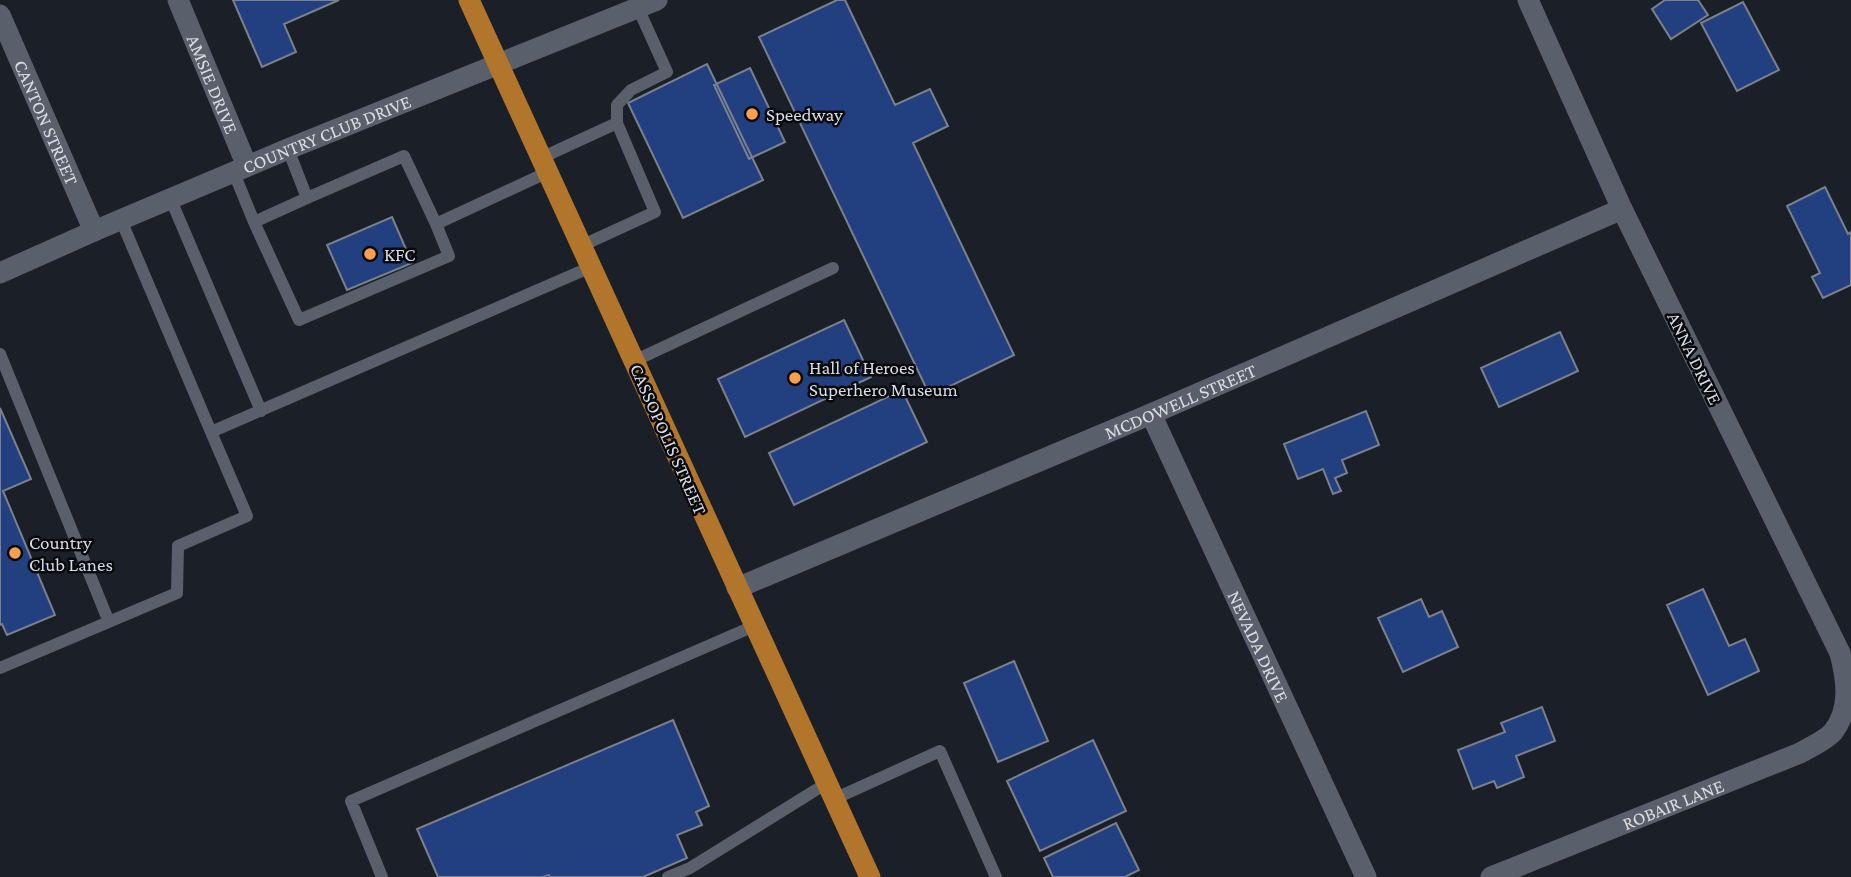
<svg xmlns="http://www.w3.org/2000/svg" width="1851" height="877" font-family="'Crimson Pro',serif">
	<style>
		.building { fill: #223f7f; stroke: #7b808c; stroke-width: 2 }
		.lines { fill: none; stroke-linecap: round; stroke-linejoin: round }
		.lane { stroke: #5a606b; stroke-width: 12 }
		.street { stroke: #5a606b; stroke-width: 21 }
		.primary { stroke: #b1752b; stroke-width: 21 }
		.poi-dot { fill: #fa9f4e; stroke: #07090d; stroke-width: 2.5 }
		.labels { text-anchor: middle; stroke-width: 5; stroke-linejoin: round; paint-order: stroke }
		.street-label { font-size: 19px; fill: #d9dde3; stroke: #07090d }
		.poi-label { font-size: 19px; fill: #d9dde3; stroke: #07090d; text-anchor: start }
	</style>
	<rect width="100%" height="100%" fill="#1b1f28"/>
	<path class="building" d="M 233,0 L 339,0 L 284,24 L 296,52 L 262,67 Z
		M 837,0 L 845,0 L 895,105 L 930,89 L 948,126 L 913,143 L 1014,355 L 930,396 L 759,37 Z
		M 1665,0 L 1698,0 L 1708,15 L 1671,39 L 1652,9 Z
		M 1743,2 L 1779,70 L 1737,91 L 1701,23 Z
		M 707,64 L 763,180 L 683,218 L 628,103 Z
		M 750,68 L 785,142 L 749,159 L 714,85 Z
		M 1825,187 L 1848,234 L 1851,232 L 1851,285 L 1823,298 L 1812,277 L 1820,273 L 1787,206 Z
		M 392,217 L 412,263 L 347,290 L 327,245 Z
		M 844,320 L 871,377 L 745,437 L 718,379 Z
		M 1560,332 L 1578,371 L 1499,407 L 1481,368 Z
		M 902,390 L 927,442 L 794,505 L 769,453 Z
		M 0,408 L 31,479 L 3,491 L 55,615 L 7,635 L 2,624 L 0,625 Z
		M 1366,411 L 1379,445 L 1342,460 L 1347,473 L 1335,478 L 1341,491 L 1333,494 L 1323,469 L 1298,479 L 1284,444 Z
		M 1703,589 L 1729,646 L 1745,639 L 1759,671 L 1708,695 L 1667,605 Z
		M 1421,599 L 1429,617 L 1442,611 L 1458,647 L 1403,672 L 1378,618 Z
		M 1014,661 L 1048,741 L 998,762 L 964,683 Z
		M 1542,707 L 1555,741 L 1516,756 L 1524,777 L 1497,788 L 1494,781 L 1473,789 L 1458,750 L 1505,732 L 1501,723 Z
		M 673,720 L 709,806 L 696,812 L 702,825 L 677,835 L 687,858 L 643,877 L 550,877 L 549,875 L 543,877 L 438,877 L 417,829 Z
		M 1093,740 L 1126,811 L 1040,851 L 1007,781 Z
		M 1116,823 L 1139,870 L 1125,877 L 1053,877 L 1044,858 Z"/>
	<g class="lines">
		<path class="lane" d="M 617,123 L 617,105 L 631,90 L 667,72 L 638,8
			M 288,149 L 307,198 L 404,156 L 436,224 L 548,172
			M 541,158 L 617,123 L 655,212 L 581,246
			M 234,173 L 254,222 L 307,198
			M 171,200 L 261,411
			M 121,220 L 211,432 L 591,267
			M 254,222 L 299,320 L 449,256 L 436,224
			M 0,354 L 109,622
			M 634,361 L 833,268
			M 0,668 L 177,593 L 178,546 L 247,516 L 211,432
			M 834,799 L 940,751 L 996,877
			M 382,877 L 351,801 L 754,626
			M 668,877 L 690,868 L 827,783"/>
		<g class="street">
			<path id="s1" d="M 178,0 L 247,166"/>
			<path id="s2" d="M 0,15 L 94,231"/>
			<path id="s3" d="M 0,273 L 94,231 L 288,149 L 657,0"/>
			<path id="s4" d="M 1151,414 L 1366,877"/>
			<path id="s5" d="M 737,588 L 1151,414 L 1622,209"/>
			<path id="s6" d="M 1491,877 L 1800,753 C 1810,747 1825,741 1833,732 C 1851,709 1847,680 1840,653 L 1622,209 L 1528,0"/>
		</g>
		<path class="primary" d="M 469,0 L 870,877"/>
	</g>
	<g class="poi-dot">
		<circle cx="752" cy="114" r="7"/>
		<circle cx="370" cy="254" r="7"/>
		<circle cx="795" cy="378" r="7"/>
		<circle cx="15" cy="553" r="7"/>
	</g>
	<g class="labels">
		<g class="street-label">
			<text dy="7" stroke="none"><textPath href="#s1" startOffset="91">AMSIE DRIVE</textPath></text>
			<text dy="7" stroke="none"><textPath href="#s2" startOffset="117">CANTON STREET</textPath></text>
			<text dy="7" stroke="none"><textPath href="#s3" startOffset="355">COUNTRY CLUB DRIVE</textPath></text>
			<text transform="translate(1695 358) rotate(64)" y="7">ANNA DRIVE</text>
			<text dy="7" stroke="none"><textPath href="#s5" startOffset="481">MCDOWELL STREET</textPath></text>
			<text transform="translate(669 439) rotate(66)" y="7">CASSOPOLIS STREET</text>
			<text dy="7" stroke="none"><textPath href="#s4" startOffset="256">NEVADA DRIVE</textPath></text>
			<text dy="7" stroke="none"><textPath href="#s6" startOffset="196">ROBAIR LANE</textPath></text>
		</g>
		<g class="poi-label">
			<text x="766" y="121">Speedway</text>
			<text x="384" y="261">KFC</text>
			<text x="809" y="374">Hall of Heroes<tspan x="809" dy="22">Superhero Museum</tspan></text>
			<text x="29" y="549">Country<tspan x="29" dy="22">Club Lanes</tspan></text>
		</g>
	</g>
</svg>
